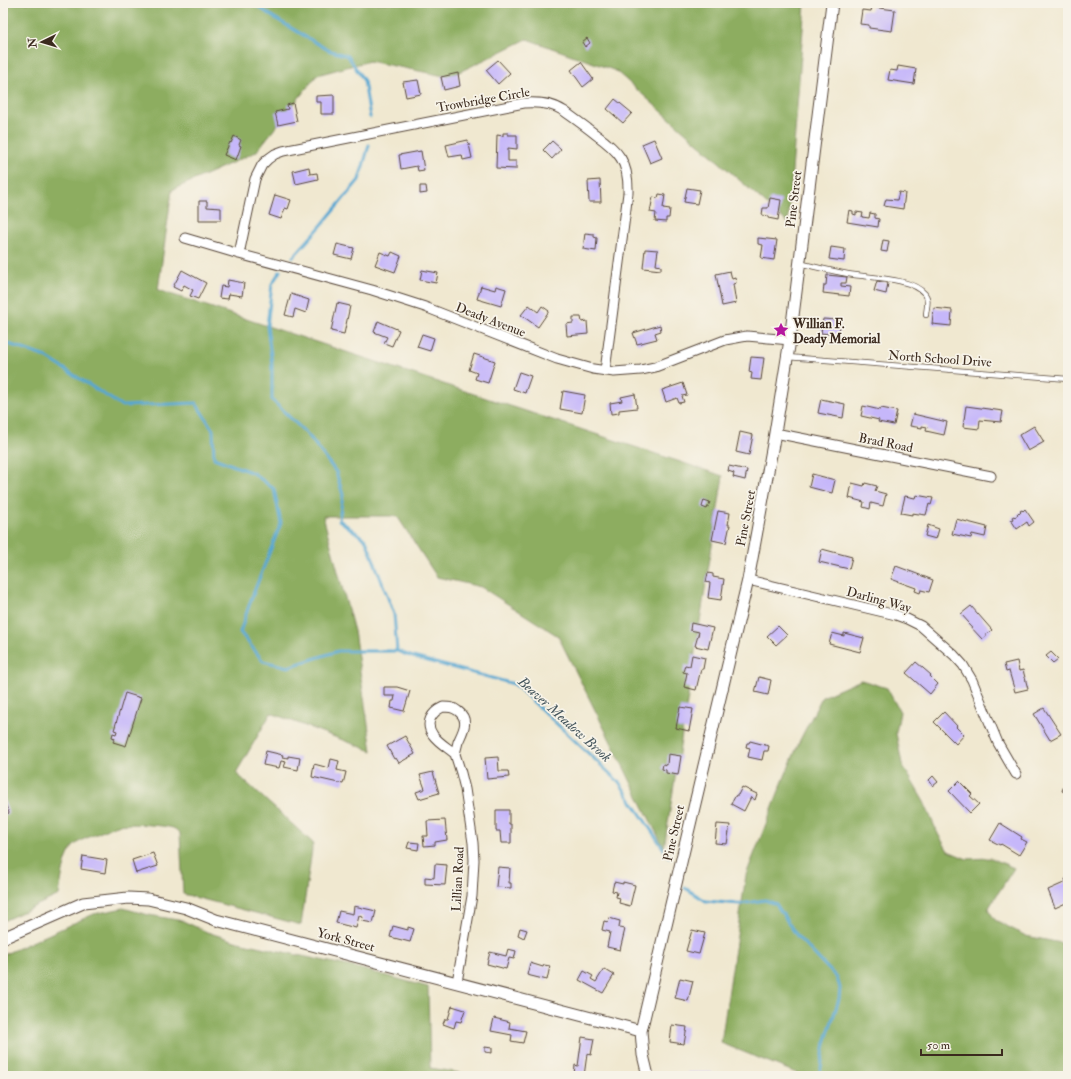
<svg xmlns="http://www.w3.org/2000/svg" width="1071" height="1079" font-family="'IM FELL Double Pica',serif">
	<style>
		.forest { fill: #8dad61; stroke: #646c40 }
		.lines { fill: none; stroke-linecap: round; stroke-linejoin: round }
		.stream { stroke: #57a7d1; stroke-width: 3 }
		.building { fill: #c6b7fa }
		.service-casing { stroke: #564639; stroke-width: 6 }
		.minor-casing { stroke: #564639; stroke-width: 11 }
		.tertiary-casing { stroke: #564639; stroke-width: 13 }
		.service { stroke: #fff; stroke-width: 4.5 }
		.minor { stroke: #fff; stroke-width: 9 }
		.tertiary { stroke: #fff; stroke-width: 11 }
		.labels { text-anchor: middle; stroke-width: 3.5; stroke-linejoin: round; paint-order: stroke }
		.street-label { font-size: 13px; fill: #3b2a1e; stroke: #f7f3e8 }
		.poi-label { font-size: 13px; font-weight: bold; fill: #3b2a1e; stroke: #f7f3e8; text-anchor: start }
		.water-label { font-size: 14px; font-style: italic; fill: #45565d; stroke: #f7f3e8 }
	</style>
	<rect width="100%" height="100%" fill="#f7f3e8"/>
	<filter id="ink" filterUnits="userSpaceOnUse"><feTurbulence type="fractalNoise" baseFrequency=".025" numOctaves="2"/><feDisplacementMap in="SourceGraphic" scale="8" xChannelSelector="R" yChannelSelector="G"/><feConvolveMatrix kernelMatrix="1 2 1 2 8 2 1 2 1" color-interpolation-filters="sRGB"/></filter>
	<filter id="wash" filterUnits="userSpaceOnUse"><feTurbulence type="fractalNoise" baseFrequency=".012" numOctaves="4" result="noise"/><feDisplacementMap in="SourceGraphic" scale="16" xChannelSelector="R" yChannelSelector="G"/><feGaussianBlur stdDeviation="0.9" result="paint"/><feColorMatrix in="noise" values="0 0 0 0 0 0 0 0 0 0 0 0 0 0 0 0 0 1.4 0 .05"/><feComposite in="paint" operator="in"/></filter>
	<g filter="url(#wash)">
		<rect width="100%" height="100%" fill="#f0e8d0"/>
		<path class="forest" d="M 3,3 L 805,3 L 788,223 L 616,71 L 527,39 L 449,77 L 369,61 L 317,75 L 256,152 L 172,190 L 158,290 L 723,476 L 664,848 L 558,636 L 481,587 L 437,577 L 397,516 L 323,516 L 354,631 L 372,751 L 271,713 L 236,773 L 313,843 L 301,925 L 183,894 L 180,833 C 178,832 176,829 173,828 C 163,825 128,823 118,825 C 112,826 106,830 101,832 C 91,837 79,839 72,848 C 64,859 61,882 59,895 L 3,921 Z
			M 861,680 L 887,688 L 900,712 L 896,733 L 902,764 L 924,802 L 938,834 L 948,851 L 967,859 L 991,858 L 1014,868 L 988,909 L 995,920 L 1026,936 L 1066,944 L 1068,943 L 1068,1076 L 804,1076 L 721,1043 L 746,875 L 780,788 L 800,740 L 822,697 Z
			M 123,908 L 149,915 L 183,921 L 207,932 L 238,942 L 357,968 L 428,987 L 430,1068 L 479,1076 L 3,1076 L 3,955 L 94,914 Z"/>
		<g class="lines">
			<path class="stream" d="M 253,3 L 273,17 L 328,50 L 348,56 L 364,81 L 370,117
				M 293,257 L 320,227 L 359,180 L 369,145
				M 280,271 L 272,284 L 267,326 L 272,364 L 272,400 L 309,436 L 336,472 L 343,495 L 339,520 L 366,540 L 394,614 L 397,651
				M 3,342 L 46,357 L 122,406 L 196,403 L 213,430 L 214,458 L 253,473 L 274,489 L 281,523 L 252,597 L 240,632 L 263,661 L 288,667 L 338,651 L 397,651 L 413,657 L 514,684 L 619,782 L 669,857
				M 685,888 L 706,901 L 740,904 L 765,900 L 776,904 L 797,936 L 837,978 L 840,988 L 839,999 L 825,1043 L 820,1073 L 821,1076"/>
		</g>
		<g id="blocks">
			<path class="building" d="M 872,7 L 895,10 L 892,31 L 869,28 L 869,25 L 860,24 L 862,10 L 871,11 Z
				M 587,38 L 590,43 L 585,47 L 582,42 Z
				M 498,60 L 510,73 L 498,84 L 486,70 Z
				M 581,62 L 593,79 L 583,87 L 571,70 Z
				M 898,66 L 916,69 L 914,84 L 888,80 L 890,70 L 897,71 Z
				M 458,73 L 460,86 L 444,90 L 441,77 Z
				M 418,80 L 421,94 L 406,97 L 403,82 Z
				M 334,95 L 334,114 L 321,114 L 321,102 L 316,102 L 316,96 Z
				M 615,99 L 632,113 L 623,123 L 607,109 Z
				M 293,103 L 297,121 L 278,125 L 275,112 L 288,109 L 287,105 Z
				M 503,133 L 508,133 L 508,135 L 517,135 L 517,149 L 508,148 L 508,161 L 516,161 L 516,169 L 496,168 L 497,135 L 503,136 Z
				M 234,136 L 241,140 L 239,145 L 241,146 L 236,160 L 224,155 L 230,142 L 231,143 Z
				M 654,139 L 662,158 L 650,163 L 642,144 Z
				M 468,140 L 472,158 L 463,160 L 462,155 L 449,157 L 446,145 Z
				M 552,141 L 561,149 L 552,159 L 543,150 Z
				M 421,151 L 424,170 L 418,171 L 417,166 L 401,169 L 399,155 Z
				M 309,167 L 310,174 L 317,173 L 318,179 L 296,184 L 293,171 Z
				M 600,180 L 601,202 L 589,202 L 588,181 Z
				M 420,186 L 426,186 L 427,193 L 420,194 Z
				M 687,188 L 700,190 L 697,204 L 684,202 Z
				M 899,192 L 905,193 L 903,209 L 884,206 L 886,199 L 897,200 Z
				M 659,194 L 665,195 L 663,208 L 670,209 L 669,218 L 666,218 L 666,222 L 655,221 L 656,213 L 650,212 L 653,197 L 658,198 Z
				M 275,195 L 291,200 L 288,209 L 285,208 L 281,219 L 269,215 Z
				M 770,198 L 781,200 L 778,220 L 768,218 L 768,216 L 762,215 L 763,208 L 768,208 Z
				M 199,201 L 207,201 L 207,207 L 221,208 L 221,220 L 199,220 Z
				M 849,210 L 853,211 L 853,214 L 856,215 L 856,212 L 863,213 L 862,217 L 869,218 L 870,213 L 875,214 L 875,218 L 879,219 L 878,227 L 847,222 Z
				M 585,233 L 594,234 L 594,237 L 597,238 L 596,251 L 583,249 Z
				M 758,238 L 777,240 L 774,260 L 761,258 L 763,245 L 758,244 Z
				M 883,240 L 889,241 L 887,252 L 881,251 Z
				M 337,244 L 354,248 L 351,259 L 334,255 Z
				M 831,247 L 845,249 L 844,261 L 829,259 Z
				M 645,249 L 658,250 L 656,265 L 661,266 L 661,270 L 643,268 Z
				M 380,252 L 390,256 L 392,252 L 401,256 L 395,272 L 375,265 Z
				M 182,270 L 206,283 L 198,299 L 190,296 L 193,290 L 184,285 L 181,291 L 173,287 Z
				M 422,270 L 438,273 L 436,283 L 420,280 Z
				M 730,271 L 732,279 L 735,278 L 736,283 L 733,284 L 736,303 L 722,306 L 716,274 Z
				M 827,275 L 847,277 L 846,283 L 841,283 L 841,286 L 850,287 L 849,296 L 823,293 L 824,285 L 826,285 Z
				M 228,280 L 244,283 L 242,296 L 229,294 L 228,299 L 219,298 L 221,286 L 227,287 Z
				M 877,281 L 888,283 L 886,294 L 874,291 Z
				M 481,286 L 495,290 L 496,286 L 506,289 L 501,306 L 477,299 Z
				M 291,294 L 309,300 L 306,313 L 295,309 L 293,317 L 285,315 Z
				M 337,303 L 350,306 L 344,334 L 331,331 Z
				M 529,305 L 538,312 L 542,306 L 549,311 L 538,327 L 521,315 Z
				M 934,308 L 952,310 L 951,326 L 932,324 Z
				M 573,317 L 581,317 L 582,322 L 587,321 L 588,334 L 567,336 L 566,324 L 573,323 Z
				M 823,319 L 837,320 L 836,324 L 840,324 L 839,335 L 821,333 Z
				M 378,321 L 399,330 L 392,346 L 384,343 L 387,337 L 374,332 Z
				M 660,325 L 661,331 L 655,333 L 657,339 L 637,344 L 633,333 Z
				M 422,334 L 434,338 L 430,351 L 417,347 Z
				M 474,354 L 495,361 L 488,383 L 475,379 L 477,373 L 469,370 Z
				M 751,357 L 764,358 L 761,380 L 751,379 L 752,373 L 749,372 Z
				M 519,372 L 531,376 L 525,393 L 513,389 Z
				M 683,383 L 687,395 L 682,396 L 684,402 L 679,403 L 677,398 L 666,402 L 662,390 Z
				M 563,391 L 585,395 L 582,413 L 560,409 Z
				M 635,394 L 637,408 L 619,410 L 619,413 L 611,414 L 610,403 L 622,401 L 621,397 Z
				M 821,399 L 845,404 L 843,418 L 818,413 Z
				M 863,406 L 880,410 L 881,408 L 897,411 L 894,425 L 878,422 L 879,420 L 861,416 Z
				M 966,406 L 1003,411 L 1001,422 L 980,420 L 979,429 L 963,427 Z
				M 913,414 L 947,422 L 944,435 L 926,431 L 927,427 L 922,426 L 922,428 L 910,426 Z
				M 1034,426 L 1044,442 L 1028,451 L 1019,435 Z
				M 740,432 L 753,435 L 749,455 L 736,452 Z
				M 729,466 L 747,470 L 745,480 L 733,477 L 734,473 L 728,471 Z
				M 812,474 L 835,480 L 832,493 L 809,487 Z
				M 852,483 L 864,486 L 865,483 L 877,486 L 875,491 L 886,494 L 883,506 L 871,503 L 870,509 L 863,507 L 864,502 L 849,498 Z
				M 916,495 L 933,498 L 931,505 L 929,504 L 926,515 L 912,513 L 912,515 L 901,513 L 905,496 L 915,498 Z
				M 704,500 L 710,502 L 707,509 L 702,507 Z
				M 1025,509 L 1034,522 L 1029,526 L 1027,522 L 1017,529 L 1011,520 L 1013,519 L 1012,517 L 1014,516 L 1015,517 L 1018,515 L 1017,514 L 1018,513 L 1019,514 L 1021,512 L 1020,511 L 1022,510 L 1023,511 Z
				M 718,511 L 730,513 L 728,525 L 730,525 L 726,543 L 712,540 Z
				M 956,519 L 987,527 L 985,537 L 972,534 L 971,538 L 952,534 Z
				M 928,525 L 939,529 L 936,539 L 925,536 Z
				M 822,549 L 852,557 L 849,569 L 819,562 Z
				M 896,566 L 933,580 L 929,592 L 921,590 L 920,593 L 915,591 L 916,588 L 891,579 Z
				M 708,573 L 713,574 L 713,577 L 724,579 L 721,600 L 708,598 L 710,583 L 706,582 Z
				M 971,606 L 992,630 L 982,639 L 968,624 L 969,623 L 961,614 Z
				M 691,623 L 713,628 L 708,649 L 695,646 L 699,632 L 690,630 Z
				M 778,626 L 787,635 L 776,645 L 767,636 Z
				M 832,633 L 844,636 L 844,633 L 864,638 L 860,652 L 829,644 Z
				M 1051,652 L 1058,659 L 1053,663 L 1046,656 Z
				M 692,655 L 705,658 L 703,669 L 701,669 L 696,690 L 684,687 L 687,673 L 683,672 L 685,665 L 690,666 Z
				M 1017,661 L 1019,671 L 1023,670 L 1028,689 L 1015,692 L 1009,671 L 1006,672 L 1004,664 Z
				M 916,662 L 931,675 L 930,676 L 938,684 L 930,694 L 906,673 Z
				M 759,677 L 771,680 L 768,695 L 755,692 Z
				M 384,687 L 397,687 L 410,691 L 404,711 L 391,708 L 392,701 L 394,701 L 395,696 L 384,696 Z
				M 125,693 L 141,698 L 126,746 L 113,742 L 115,738 L 112,737 L 113,733 L 116,734 L 117,731 L 114,730 Z
				M 680,707 L 693,709 L 689,731 L 676,728 Z
				M 1044,708 L 1061,734 L 1050,740 L 1034,714 Z
				M 944,712 L 957,726 L 956,727 L 964,735 L 956,744 L 934,722 Z
				M 405,736 L 415,754 L 399,763 L 396,758 L 394,759 L 387,746 Z
				M 750,741 L 769,746 L 768,751 L 764,751 L 762,760 L 748,757 L 750,748 L 746,747 L 747,743 L 749,743 Z
				M 266,751 L 283,755 L 282,757 L 288,758 L 288,756 L 300,758 L 298,770 L 284,767 L 286,762 L 281,761 L 279,768 L 263,765 Z
				M 668,754 L 681,756 L 678,775 L 666,773 L 666,770 L 662,769 L 663,764 L 667,765 Z
				M 498,757 L 499,771 L 508,771 L 509,777 L 487,779 L 485,758 Z
				M 331,759 L 339,761 L 337,770 L 346,772 L 343,784 L 312,777 L 314,764 L 329,768 Z
				M 1068,766 L 1068,793 L 1062,791 L 1066,780 L 1064,779 Z
				M 433,772 L 439,793 L 419,799 L 416,792 L 425,789 L 420,775 Z
				M 933,776 L 938,782 L 933,786 L 929,780 Z
				M 959,781 L 972,794 L 970,796 L 979,804 L 970,813 L 949,791 Z
				M 742,787 L 757,794 L 755,800 L 751,797 L 744,811 L 731,804 L 736,795 L 738,795 Z
				M 3,799 L 9,813 L 3,816 Z
				M 496,810 L 509,810 L 509,824 L 511,824 L 511,843 L 501,843 L 500,831 L 496,831 Z
				M 445,820 L 447,840 L 435,842 L 435,845 L 424,846 L 423,836 L 428,836 L 427,821 Z
				M 1000,823 L 1022,837 L 1021,839 L 1027,842 L 1019,855 L 1001,844 L 1000,845 L 990,840 Z
				M 717,824 L 730,825 L 727,844 L 715,843 Z
				M 409,842 L 419,843 L 418,850 L 407,848 Z
				M 153,853 L 158,866 L 136,873 L 132,860 Z
				M 83,856 L 107,860 L 105,873 L 81,869 Z
				M 435,864 L 447,865 L 445,885 L 425,884 L 425,877 L 434,878 Z
				M 498,867 L 510,868 L 509,883 L 511,883 L 511,888 L 496,887 Z
				M 1068,878 L 1068,902 L 1055,908 L 1048,890 L 1066,882 L 1065,879 Z
				M 614,882 L 623,884 L 623,882 L 635,885 L 630,906 L 619,903 L 620,898 L 616,897 L 617,892 L 612,891 Z
				M 354,906 L 376,911 L 373,923 L 362,921 L 363,917 L 359,916 L 356,928 L 336,923 L 339,911 L 353,914 Z
				M 609,918 L 620,921 L 619,928 L 625,929 L 620,950 L 607,947 L 610,932 L 602,930 L 604,921 L 608,922 Z
				M 393,926 L 408,930 L 408,927 L 414,929 L 410,942 L 390,937 Z
				M 520,928 L 527,930 L 524,938 L 518,935 Z
				M 692,930 L 705,933 L 699,954 L 686,951 Z
				M 508,949 L 516,951 L 514,959 L 509,958 L 506,969 L 487,964 L 490,952 L 506,956 Z
				M 530,963 L 543,967 L 544,965 L 550,966 L 547,980 L 527,975 Z
				M 604,969 L 614,975 L 603,993 L 579,980 L 584,971 L 593,976 L 591,979 L 596,982 Z
				M 680,978 L 693,981 L 688,1001 L 675,998 Z
				M 452,1006 L 465,1010 L 461,1022 L 456,1021 L 454,1028 L 443,1024 L 445,1019 L 448,1019 Z
				M 494,1018 L 510,1022 L 509,1028 L 526,1031 L 523,1043 L 511,1041 L 512,1035 L 491,1031 Z
				M 672,1025 L 687,1027 L 684,1044 L 670,1042 Z
				M 582,1037 L 594,1039 L 591,1055 L 587,1054 L 584,1076 L 574,1075 L 575,1065 L 578,1066 Z
				M 485,1047 L 492,1048 L 492,1053 L 485,1052 Z
				M 687,1072 L 712,1072 L 712,1076 L 687,1076 Z"/>
		</g>
	</g>
	<g filter="url(#ink)">
		<use href="#blocks" fill-opacity="0" stroke="#564639" stroke-width="1"/>
		<g class="lines">
			<defs>
				<path id="service" d="M 799,263 C 815,267 832,271 848,274 C 869,278 911,277 925,294 C 930,300 926,309 926,315
					M 787,357 L 1068,379"/>
				<path id="minor" d="M 185,238 L 239,254 L 372,290 L 425,307 L 557,359 L 593,369 L 614,372 L 641,370 L 655,367 L 725,340 L 747,336 L 790,340
					M 239,254 L 255,179 L 262,165 L 268,159 L 275,154 L 283,151 L 524,103 C 539,102 552,103 564,111 C 575,119 585,126 595,134 C 619,151 629,162 628,193 L 605,371
					M 775,433 L 991,476
					M 748,580 L 896,615 L 907,619 L 921,626 L 954,655 L 963,665 L 972,680 L 998,743 L 1016,774
					M 443,707 C 449,707 453,707 458,711 C 470,720 463,731 458,742 C 457,746 456,750 455,754 C 448,748 438,742 433,735 C 424,723 432,712 443,707 Z
					M 455,754 L 461,773 L 465,789 L 473,843 L 474,860 L 472,896 L 457,982"/>
				<path id="tertiary" d="M 3,938 L 83,903 L 128,898 L 148,899 L 186,908 L 216,920 L 641,1031
					M 648,1076 L 643,1055 L 641,1031 L 748,580 L 775,433 L 790,340 L 832,3"/>
			</defs>
			<use href="#service" class="service-casing"/>
			<use href="#minor" class="minor-casing"/>
			<use href="#tertiary" class="tertiary-casing"/>
			<use href="#service" class="service"/>
			<use href="#minor" class="minor"/>
			<use href="#tertiary" class="tertiary"/>
		</g>
	</g>
	<defs>
		<symbol id="sight-bare" viewBox="-9 -9 18 18"><path d="M0-6L1.8-2.2L6-1.7L2.9 1.2L3.7 5.4L0 3.3L-3.7 5.4L-2.9 1.2L-6-1.7L-1.8-2.2Z" fill="#b5179e" stroke="#f7f3e8" stroke-width="2.5" paint-order="stroke"/></symbol>
	</defs>
	<g fill-rule="evenodd">
		<use href="#sight-bare" x="770" y="319" width="22" height="22"/>
	</g>
	<g class="labels">
		<g class="street-label">
			<text transform="translate(483 99) rotate(-10)" y="5">Trowbridge Circle</text>
			<text transform="translate(793 199) rotate(-83)" y="5">Pine Street</text>
			<text transform="translate(491 319) rotate(21)" y="5">Deady Avenue</text>
			<text transform="translate(940 358) rotate(4)" y="5">North School Drive</text>
			<text transform="translate(886 442) rotate(11)" y="5">Brad Road</text>
			<text transform="translate(745 518) rotate(-79)" y="5">Pine Street</text>
			<text transform="translate(879 599) rotate(15)" y="5">Darling Way</text>
			<text transform="translate(673 833) rotate(-77)" y="5">Pine Street</text>
			<text transform="translate(457 879) rotate(-87)" y="5">Lillian Road</text>
			<text transform="translate(346 939) rotate(15)" y="5">York Street</text>
		</g>
		<g class="poi-label">
			<text x="793" y="328">Willian F.<tspan x="793" dy="15">Deady Memorial</tspan></text>
		</g>
		<g class="water-label">
			<text transform="translate(565 719) rotate(42)" y="5">Beaver Meadow Brook</text>
		</g>
	</g>
	<rect width="1071" height="1079" fill="none" stroke="#f7f3e8" stroke-width="16"/>
	<g transform="translate(42 42) rotate(265)" stroke="#f7f3e8" stroke-width="3" paint-order="stroke">
	<path d="M0-3L7 15L0 10L-7 15Z" fill="#3b2a1e"/>
	<text y="-6" font-size="11" font-weight="bold" text-anchor="middle" fill="#3b2a1e">N</text>
	</g>
	<path d="M921 1049v6h81v-6" fill="none" stroke="#3b2a1e" stroke-width="2"/>
	<text x="927" y="1049" font-size="12" fill="#3b2a1e" stroke="#f7f3e8" stroke-width="3" paint-order="stroke">50 m</text>
</svg>
